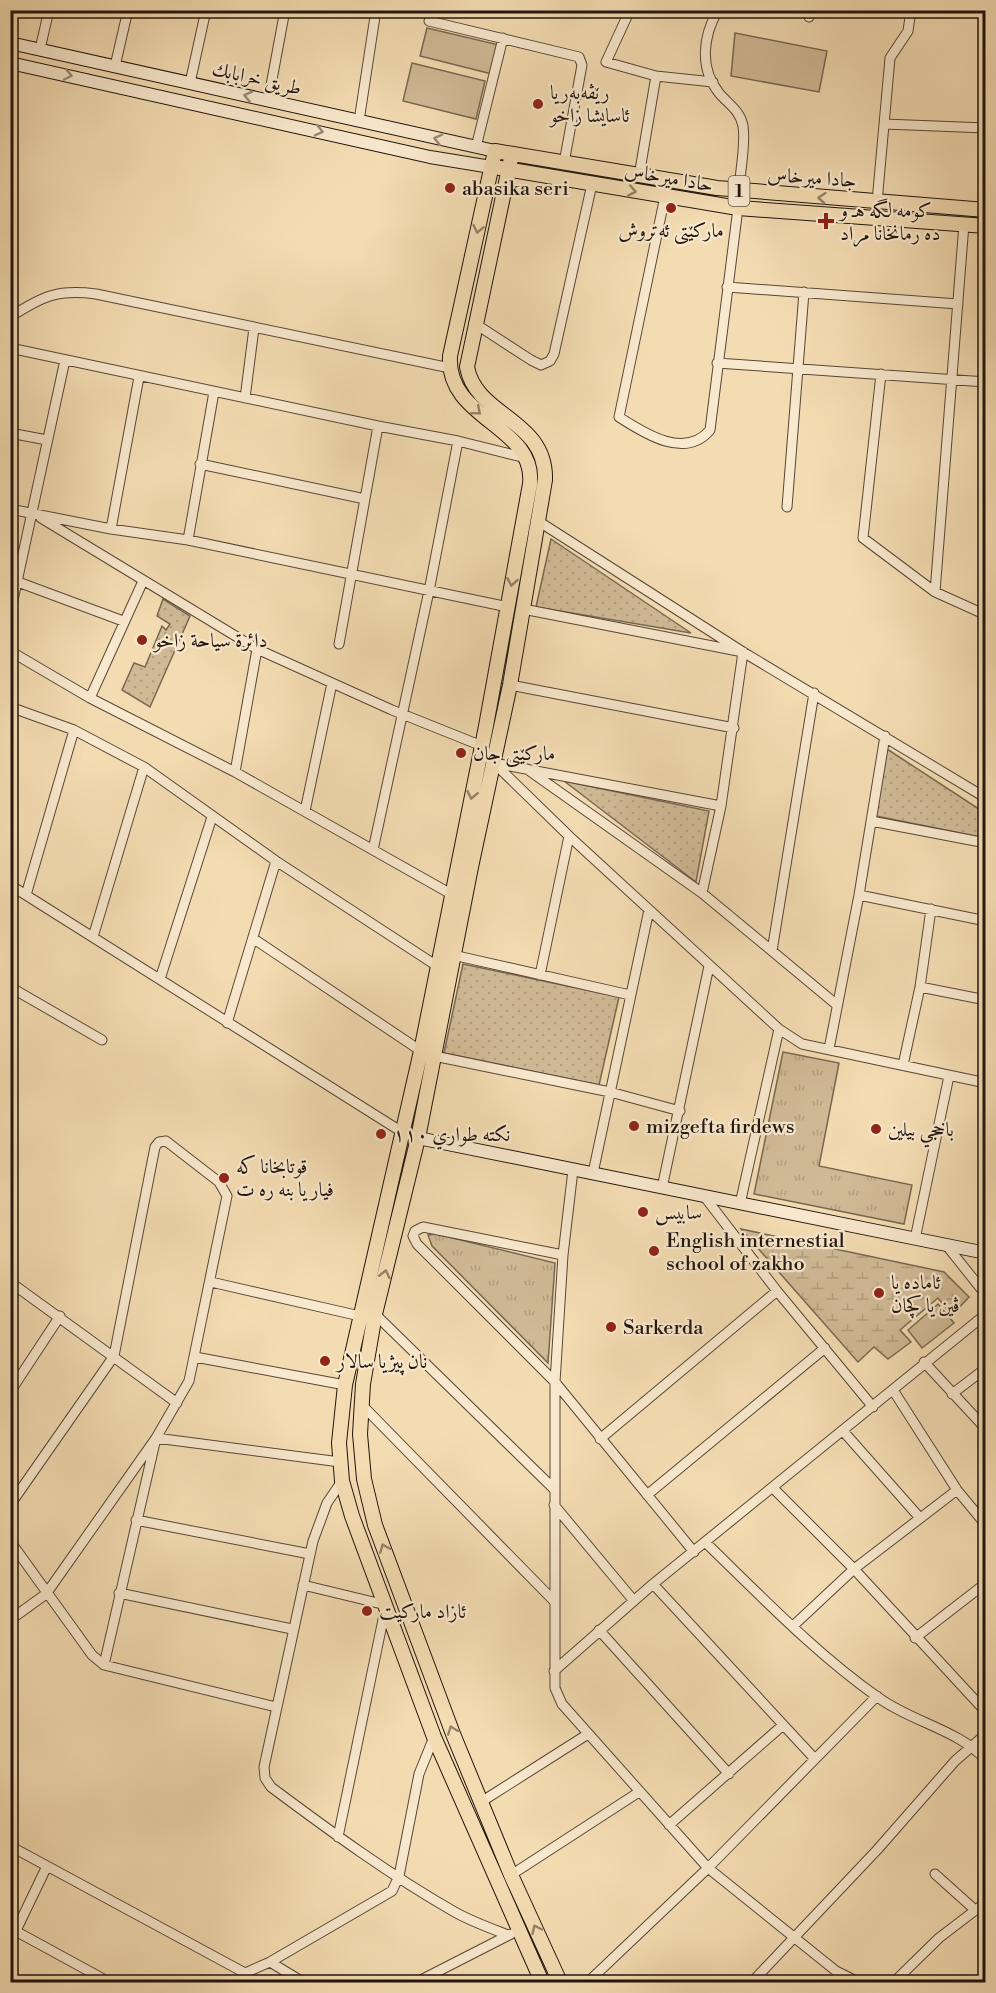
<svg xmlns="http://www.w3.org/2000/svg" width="996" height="1993" font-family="'Libre Bodoni',Amiri,serif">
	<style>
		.grass { fill: url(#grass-tufts); stroke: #786852; stroke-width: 1.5 }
		.wetland { fill: url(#wetland-marsh); stroke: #786852; stroke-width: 1.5 }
		.park { fill: url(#park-dots); stroke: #786852; stroke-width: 1.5 }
		.pitch { fill: #d0ba96; stroke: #786852; stroke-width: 1.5 }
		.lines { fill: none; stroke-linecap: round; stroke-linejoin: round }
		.street-casing { stroke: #564737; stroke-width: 11 }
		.secondary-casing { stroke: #21150e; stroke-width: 14 }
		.primary-casing { stroke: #21150e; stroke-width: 16 }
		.street { stroke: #f8e8cd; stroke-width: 9 }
		.secondary { stroke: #f8e8cd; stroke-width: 12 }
		.primary { stroke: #f4dcb2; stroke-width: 14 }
		.oneway { stroke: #978977 }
		.oneway2 { stroke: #958268 }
		.poi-dot { fill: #8f2418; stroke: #f8e8cd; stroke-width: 2 }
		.labels { text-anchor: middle; stroke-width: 4.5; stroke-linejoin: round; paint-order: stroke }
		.shield { fill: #f8e8cd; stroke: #625447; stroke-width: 1.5 }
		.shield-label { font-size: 18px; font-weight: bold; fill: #21150e }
		.street-label { font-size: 20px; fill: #21150e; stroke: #f8e8cd }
		.poi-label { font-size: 20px; fill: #21150e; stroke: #f8e8cd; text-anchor: start }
	</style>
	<defs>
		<pattern id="grass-tufts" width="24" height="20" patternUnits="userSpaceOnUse" patternTransform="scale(1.5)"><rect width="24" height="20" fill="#d0ba96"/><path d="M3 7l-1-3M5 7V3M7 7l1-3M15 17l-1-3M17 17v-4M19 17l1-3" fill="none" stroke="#b29f80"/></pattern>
		<pattern id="wetland-marsh" width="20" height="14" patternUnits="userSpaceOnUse" patternTransform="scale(1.5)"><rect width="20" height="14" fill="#d0ba96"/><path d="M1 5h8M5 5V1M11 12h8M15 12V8" fill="none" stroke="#b29f80"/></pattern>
		<pattern id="park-dots" width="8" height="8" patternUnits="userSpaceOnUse" patternTransform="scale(1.5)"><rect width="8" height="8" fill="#d0ba96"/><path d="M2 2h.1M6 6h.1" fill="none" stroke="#b29f80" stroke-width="1.8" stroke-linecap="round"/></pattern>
	</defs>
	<rect width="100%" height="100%" fill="#f4dcb2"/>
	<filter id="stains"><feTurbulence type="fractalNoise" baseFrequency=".00333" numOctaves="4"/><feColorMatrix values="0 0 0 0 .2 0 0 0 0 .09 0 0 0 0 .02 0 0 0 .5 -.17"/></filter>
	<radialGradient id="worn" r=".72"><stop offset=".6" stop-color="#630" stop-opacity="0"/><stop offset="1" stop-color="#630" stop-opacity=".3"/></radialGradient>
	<path class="grass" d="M 783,1052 L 839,1063 L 819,1166 L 912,1185 L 904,1224 L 754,1194 Z
		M 436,1234 L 555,1263 L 548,1363 L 432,1246 L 428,1235 Z"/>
	<path class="wetland" d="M 741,1229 L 944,1272 L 969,1297 L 952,1315 L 938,1298 L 900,1330 L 911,1342 L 888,1359 L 874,1347 L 858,1362 Z"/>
	<path class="park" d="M 551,539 L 691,633 L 536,607 Z
		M 163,599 L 190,616 L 150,707 L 122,690 L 134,663 L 145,667 L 162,626 L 166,630 L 170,624 L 157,616 Z
		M 887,749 L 985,813 L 985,838 L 876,816 Z
		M 564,781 L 709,811 L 696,882 Z
		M 463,964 L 619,997 L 599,1085 L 444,1053 Z"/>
	<path class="pitch" d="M 427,28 L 499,45 L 492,74 L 420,56 Z
		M 735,33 L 827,51 L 819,92 L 731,76 Z
		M 412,63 L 485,81 L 476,119 L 403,101 Z
		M 938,1304 L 954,1323 L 922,1348 L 908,1330 Z"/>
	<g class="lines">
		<defs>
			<path id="street" d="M 630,10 L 606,62 L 656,76 L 713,82
				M 718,10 C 703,36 699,68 719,93 C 728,104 740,110 743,126 C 746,145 740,170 739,191
				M 809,17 L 810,10
				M 429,21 L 579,57 L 582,65 L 564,163
				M 40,49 L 49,10
				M 115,66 L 128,10
				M 190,83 L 206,10
				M 268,101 L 285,10
				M 359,121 L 376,10
				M 884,124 L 986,128
				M 476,147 L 503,38
				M 639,176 L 656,76
				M 665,196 L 619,417 C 644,433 685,460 710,430 L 738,208
				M 877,202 L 890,58 L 908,31 L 911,10
				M 984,209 L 986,181
				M 727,287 L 958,304
				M 10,317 C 43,296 57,289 96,294 L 450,368
				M 474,323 L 531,360 L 541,365 L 550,361 L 554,354 L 592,184
				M 10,348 L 378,426 L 458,441 L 526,458
				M 717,363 L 986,382
				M 881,374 L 863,538 L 935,592 L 986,615
				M 245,398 L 254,328
				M 10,433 L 47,440
				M 200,464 L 365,499
				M 787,507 L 804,292
				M 10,509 L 111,529 L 188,540 L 508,607
				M 41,518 L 257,649 L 392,710 L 482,746
				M 538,521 L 743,652 L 986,798
				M 111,529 L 139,377
				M 188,540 L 214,392
				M 18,582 L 123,621
				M 935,592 L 964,224
				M 523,609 L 743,652 L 721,806 L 702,893
				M 10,614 L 65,360
				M 339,644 L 378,426
				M 10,651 L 90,698 L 235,772 L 451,894
				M 510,685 L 734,728
				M 814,693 L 772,951 L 837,1005
				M 90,698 L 143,581
				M 10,707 L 74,730 L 144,767 L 276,861 L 437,966
				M 494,763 L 569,836 L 779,1029
				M 494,763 L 721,806
				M 527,769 L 702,893 L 772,951
				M 235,772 L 257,649
				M 305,811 L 332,683
				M 871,821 L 986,843
				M 373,850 L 429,591 L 458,441
				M 10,885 L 402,1132 L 418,1138
				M 26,895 L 74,730
				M 859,895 L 986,921
				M 93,937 L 144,767
				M 254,939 L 421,1051
				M 453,955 L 630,995
				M 540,975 L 569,836
				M 160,979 L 212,817
				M 10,987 L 102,1040
				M 920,987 L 986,1000
				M 227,1023 L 276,861
				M 829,1049 L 859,895 L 885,736
				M 434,1056 L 610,1092 L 680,1111
				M 903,1065 L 920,987 L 931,909
				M 573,1170 L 563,1255 L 555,1382 L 555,1688 L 562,1704 L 708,1868 L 836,1971 L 858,1982
				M 593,1173 L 649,910
				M 662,1188 L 709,966
				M 704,1196 L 777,1291 L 873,1407
				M 740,1204 L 779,1029 L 802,1044 L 986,1083
				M 915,1239 L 949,1076
				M 947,1246 L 986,1295
				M 563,1255 L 423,1227 L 415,1231 L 413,1236 L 417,1244 L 555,1382 L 694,1552
				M 10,1282 L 177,1403
				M 211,1282 L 360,1316
				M 375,1314 L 554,1489
				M 195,1357 L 345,1385
				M 924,1362 L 986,1429
				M 893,1390 L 957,1490 L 986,1525
				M 10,1392 L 60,1316
				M 952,1394 L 986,1368
				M 361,1404 L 554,1601
				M 843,1431 L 920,1518
				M 600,1439 L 777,1291
				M 342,1481 L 327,1503 L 313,1541 L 264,1767 L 265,1778 L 271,1787 C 330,1831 390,1875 453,1911 C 470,1921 490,1928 508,1935
				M 773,1488 L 854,1569 L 986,1712
				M 647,1495 L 825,1348
				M 10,1505 L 114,1356 L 155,1147 L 159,1142 L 166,1141 L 219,1182 L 227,1196 L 189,1381 L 156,1438 L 46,1594 L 10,1620
				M 554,1505 L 634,1601
				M 136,1520 L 310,1554
				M 10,1541 L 92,1655 L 104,1665 L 276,1707
				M 705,1542 C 761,1596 816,1654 879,1698 C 912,1722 959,1730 986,1760
				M 653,1584 L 814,1758
				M 303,1585 L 386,1605 L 338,1837
				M 119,1593 L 292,1629
				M 793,1626 L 854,1569 L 957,1490
				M 599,1630 L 729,1774
				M 915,1638 L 986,1583
				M 104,1665 L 156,1438 L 340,1462
				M 554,1671 L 653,1584 L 986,1314
				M 481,1802 L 588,1734
				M 669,1825 L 783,1725
				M 10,1846 L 245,1973
				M 935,1874 L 974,1909
				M 511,1875 L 639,1792
				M 10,1928 L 109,1982
				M 10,1943 L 47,1866
				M 270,1962 L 303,1982
				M 238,1982 L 245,1973 L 270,1962 L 392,1891 L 399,1876 L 419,1774 L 434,1737
				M 417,1982 L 511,1934
				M 588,1982 L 708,1868 L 877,1696
				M 752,1982 L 877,1850 L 955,1761 L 986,1734
				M 894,1982 L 939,1938 L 986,1902"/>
			<path id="secondary" d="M 10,43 L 495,151
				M 10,63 L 430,157 L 491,167
				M 418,1138 L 986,1253"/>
			<path id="primary" d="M 512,154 L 467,367 C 476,417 547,419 545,480 L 510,685 L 471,867 L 418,1138 L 375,1314 L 363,1384 L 360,1434 L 364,1479 L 375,1525 L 453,1734 L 511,1875 L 560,1982
				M 500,168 L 738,208 L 986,226
				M 542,1982 L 434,1737 L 352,1516 L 342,1481 L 339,1443 L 345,1385 L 421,1051 L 486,726 L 530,484 C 536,425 446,420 450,356 L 495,151 L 717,188 L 986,210"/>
		</defs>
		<use href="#street" class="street-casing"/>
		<use href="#secondary" class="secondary-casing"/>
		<use href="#primary" class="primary-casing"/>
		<use href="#street" class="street"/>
		<use href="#secondary" class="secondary"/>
		<use href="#primary" class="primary"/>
	</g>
	<defs><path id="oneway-chevron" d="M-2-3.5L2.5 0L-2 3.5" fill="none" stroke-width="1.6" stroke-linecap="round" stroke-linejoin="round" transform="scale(1.5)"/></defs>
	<g class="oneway">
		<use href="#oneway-chevron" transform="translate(68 75) rotate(12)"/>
		<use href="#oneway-chevron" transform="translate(248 96) rotate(-167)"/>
		<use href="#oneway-chevron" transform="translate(319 131) rotate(13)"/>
		<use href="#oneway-chevron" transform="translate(438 139) rotate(-167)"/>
	</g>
	<g class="oneway2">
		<use href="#oneway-chevron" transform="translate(632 191) rotate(10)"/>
		<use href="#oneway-chevron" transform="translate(822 198) rotate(-176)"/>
		<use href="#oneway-chevron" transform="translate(478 229) rotate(102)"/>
		<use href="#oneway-chevron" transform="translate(477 411) rotate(40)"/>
		<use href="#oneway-chevron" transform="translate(512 582) rotate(100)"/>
		<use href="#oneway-chevron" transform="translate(472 795) rotate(102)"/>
		<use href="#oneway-chevron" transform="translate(385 1274) rotate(-77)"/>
		<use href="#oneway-chevron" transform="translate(384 1548) rotate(-112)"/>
		<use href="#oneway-chevron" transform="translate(452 1730) rotate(-111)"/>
		<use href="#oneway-chevron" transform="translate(536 1929) rotate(-115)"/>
	</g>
	<g class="poi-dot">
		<circle cx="538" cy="104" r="6"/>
		<circle cx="450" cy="188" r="6"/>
		<circle cx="671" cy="208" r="6"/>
		<path d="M823 212h6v6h6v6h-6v6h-6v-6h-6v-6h6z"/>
		<circle cx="142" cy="640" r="6"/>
		<circle cx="461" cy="753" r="6"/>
		<circle cx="634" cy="1126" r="6"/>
		<circle cx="876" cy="1129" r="6"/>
		<circle cx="381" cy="1134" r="6"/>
		<circle cx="224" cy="1178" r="6"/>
		<circle cx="643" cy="1212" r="6"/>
		<circle cx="654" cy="1251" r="6"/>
		<circle cx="879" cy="1293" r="6"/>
		<circle cx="611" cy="1327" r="6"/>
		<circle cx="325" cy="1361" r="6"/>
		<circle cx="367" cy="1611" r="6"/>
	</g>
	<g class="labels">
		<rect class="shield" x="728.5" y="176" width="21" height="30" rx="4.5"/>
		<g class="shield-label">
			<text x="739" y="197">1</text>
		</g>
		<g class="street-label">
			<text transform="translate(257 78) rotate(13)" y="7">طريق خرابابك</text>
			<text transform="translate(669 177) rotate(10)" y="7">حادا ميرخاس</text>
			<text transform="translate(812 177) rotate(4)" y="7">جادا ميرخاس</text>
		</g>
		<g class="poi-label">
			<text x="550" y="99">رێڤه‌به‌ريا<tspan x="550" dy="23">ئاسايشا زاخو</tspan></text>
			<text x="462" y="195">abasika seri</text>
			<text x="840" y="217">كومه لگه هـ و<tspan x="840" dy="23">ده رمانخانا مراد</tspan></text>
			<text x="671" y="237" text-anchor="middle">مارکێتی ئەتروش</text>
			<text x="154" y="647">دائرة سياحة زاخو</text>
			<text x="473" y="760">مارکێتی جان</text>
			<text x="646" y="1133">mizgefta firdews</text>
			<text x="888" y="1136">باخجي بيلين</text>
			<text x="393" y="1141">نكته طواري ١١٠</text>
			<text x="236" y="1173">قوتابخانا كه<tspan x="236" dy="23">فيار يا بنه ره ت</tspan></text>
			<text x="655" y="1219">سابيس</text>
			<text x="666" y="1247">English internestial<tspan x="666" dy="23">school of zakho</tspan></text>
			<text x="891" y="1289">ئاماده یا<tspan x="891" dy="23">ڤین یا کچان</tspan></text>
			<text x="623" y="1334">Sarkerda</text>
			<text x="337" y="1368">نان پيژيا سالار</text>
			<text x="379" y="1618">ئازاد ماركيت</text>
		</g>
	</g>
	<rect width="996" height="1993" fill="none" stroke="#f4dcb2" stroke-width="36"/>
	<rect x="12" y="12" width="972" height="1969" fill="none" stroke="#21150e" stroke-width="3"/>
	<rect x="18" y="18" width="960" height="1957" fill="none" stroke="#21150e" stroke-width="1.5"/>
	<rect width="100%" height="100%" filter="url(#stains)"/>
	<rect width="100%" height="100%" fill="url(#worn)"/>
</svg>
